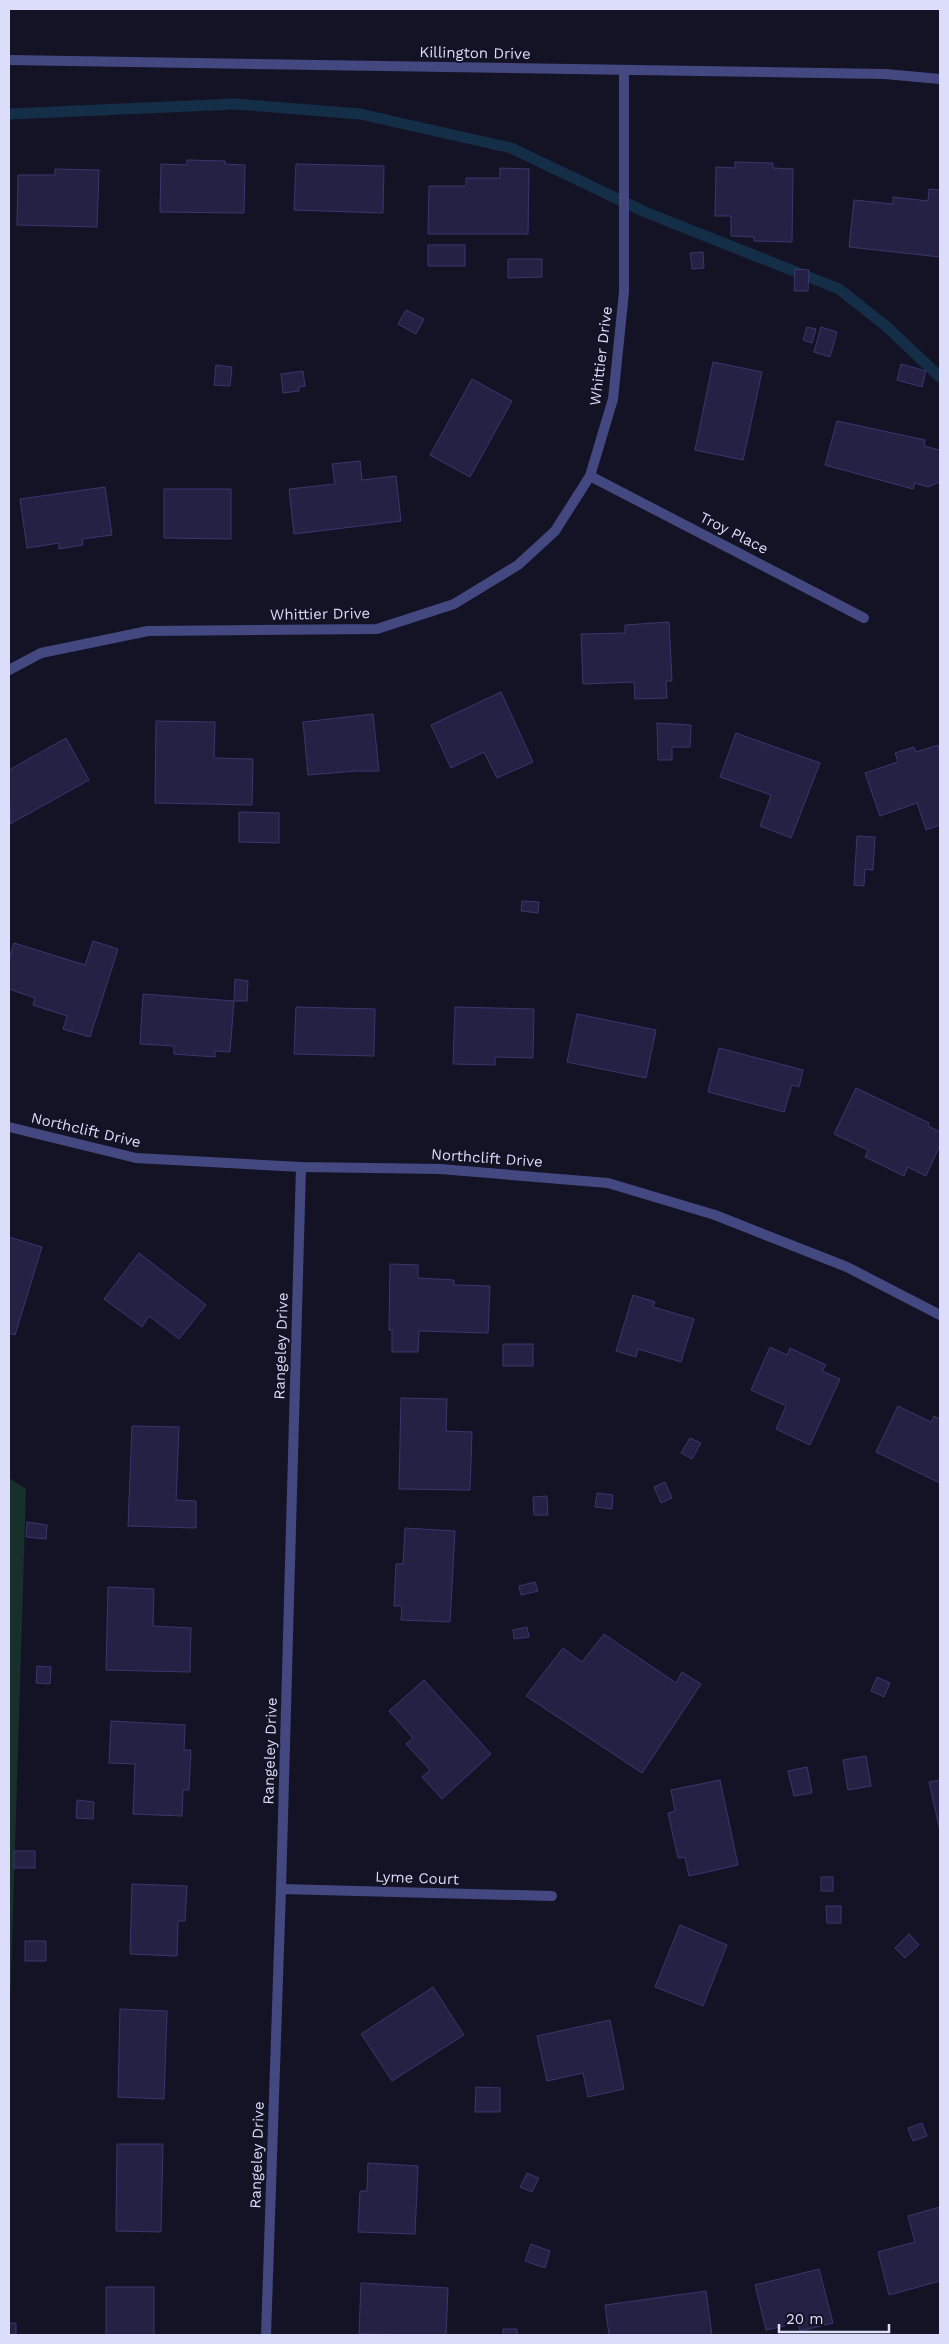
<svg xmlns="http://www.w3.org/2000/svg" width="949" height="2344" font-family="'Work Sans',sans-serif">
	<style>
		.green { fill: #17302c }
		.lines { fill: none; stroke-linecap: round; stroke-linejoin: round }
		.stream { stroke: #152e48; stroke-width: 11 }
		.building { fill: #242145; stroke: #3a366e }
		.minor { stroke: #434980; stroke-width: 10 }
		.tertiary { stroke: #434980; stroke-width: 10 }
		.labels { text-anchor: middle; stroke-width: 4; stroke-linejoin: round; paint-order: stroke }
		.street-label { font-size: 15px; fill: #dcddfb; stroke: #141326 }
	</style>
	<rect width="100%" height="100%" fill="#141326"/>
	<path class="green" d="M 9,1478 L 26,1489 L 9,2040 Z"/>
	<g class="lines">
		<path class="stream" d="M 9,114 L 235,104 L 360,114 L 511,148 L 645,212 L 839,289 L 886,326 L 940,377"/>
	</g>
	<path class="building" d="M 187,160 L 225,161 L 225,164 L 245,165 L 244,213 L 160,212 L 161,164 L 187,165 Z
		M 735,162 L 773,163 L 773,168 L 793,169 L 792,242 L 754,241 L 754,237 L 731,236 L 731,216 L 715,216 L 716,167 L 735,168 Z
		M 296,164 L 384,166 L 383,213 L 294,210 Z
		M 500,168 L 529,169 L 528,234 L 428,234 L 429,186 L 466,186 L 466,178 L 500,178 Z
		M 55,169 L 99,170 L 97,227 L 17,225 L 18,175 L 55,175 Z
		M 929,189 L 940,190 L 940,257 L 849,247 L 854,200 L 893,204 L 893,197 L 928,201 Z
		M 428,245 L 465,245 L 465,266 L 428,266 Z
		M 703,252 L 704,268 L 692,269 L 690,253 Z
		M 508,259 L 542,259 L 542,277 L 508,278 Z
		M 795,269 L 809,270 L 808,291 L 794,291 Z
		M 406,310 L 424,319 L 416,334 L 398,324 Z
		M 807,327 L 816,329 L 812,343 L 803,340 Z
		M 821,327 L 837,332 L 830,357 L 814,352 Z
		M 713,362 L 762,372 L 743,460 L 695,450 Z
		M 901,364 L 926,371 L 922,387 L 897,380 Z
		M 216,365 L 232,367 L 230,386 L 214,385 Z
		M 303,371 L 305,386 L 299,387 L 299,391 L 283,393 L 281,374 Z
		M 472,379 L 512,401 L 470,477 L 430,455 Z
		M 837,421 L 925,440 L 924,446 L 939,450 L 940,453 L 940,482 L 928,487 L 915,483 L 913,489 L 825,465 Z
		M 360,461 L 362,480 L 396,476 L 401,521 L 294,534 L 289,489 L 335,484 L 332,464 Z
		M 105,487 L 112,535 L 82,539 L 83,545 L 59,549 L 59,543 L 27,548 L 20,499 Z
		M 164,489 L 231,489 L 231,539 L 164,538 Z
		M 669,622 L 672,681 L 666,681 L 667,698 L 635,699 L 634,682 L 583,684 L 581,634 L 625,633 L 625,625 Z
		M 501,692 L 533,762 L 497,778 L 484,752 L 451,768 L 431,725 Z
		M 373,714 L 379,771 L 356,771 L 308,775 L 303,722 Z
		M 156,721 L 215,722 L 214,758 L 253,759 L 252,805 L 155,803 Z
		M 657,723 L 691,725 L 690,747 L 672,747 L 672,760 L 658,760 Z
		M 736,733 L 820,763 L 791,838 L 760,826 L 771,795 L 720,777 Z
		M 66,738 L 89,780 L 10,824 L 9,770 Z
		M 938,745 L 940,753 L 940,825 L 926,830 L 917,803 L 880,816 L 865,773 L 898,762 L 895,753 L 914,747 L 916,752 Z
		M 239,812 L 279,813 L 279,843 L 239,842 Z
		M 857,836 L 875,837 L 873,870 L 865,869 L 864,886 L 854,885 Z
		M 522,901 L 539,902 L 538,913 L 521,911 Z
		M 93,941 L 118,949 L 90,1037 L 63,1029 L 67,1016 L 33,1005 L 35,998 L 9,989 L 9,959 L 14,943 L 85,965 Z
		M 235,979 L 248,981 L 247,1001 L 234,1001 Z
		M 143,994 L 234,1001 L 230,1052 L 215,1051 L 215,1057 L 174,1054 L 174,1046 L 140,1044 Z
		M 296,1007 L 375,1009 L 374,1056 L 294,1054 Z
		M 455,1007 L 534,1009 L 533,1058 L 495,1057 L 495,1065 L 453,1064 Z
		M 577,1014 L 656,1030 L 646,1078 L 567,1062 Z
		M 719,1048 L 803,1070 L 799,1087 L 792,1085 L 784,1112 L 708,1092 Z
		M 856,1088 L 929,1123 L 928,1126 L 940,1132 L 940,1145 L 926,1176 L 908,1167 L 904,1176 L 865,1157 L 868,1150 L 834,1134 Z
		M 9,1237 L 42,1247 L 15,1335 L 9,1333 Z
		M 139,1253 L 206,1305 L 179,1339 L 149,1316 L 142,1327 L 104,1299 Z
		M 390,1264 L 418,1265 L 418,1278 L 454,1280 L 454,1285 L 490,1286 L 488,1333 L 419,1331 L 418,1352 L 392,1352 L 392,1330 L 389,1330 Z
		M 633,1295 L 655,1302 L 653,1307 L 694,1319 L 681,1362 L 638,1349 L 636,1357 L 616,1351 Z
		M 503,1344 L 533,1344 L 533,1366 L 503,1366 Z
		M 770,1347 L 787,1355 L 790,1348 L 826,1365 L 822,1371 L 840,1379 L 810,1445 L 776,1429 L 786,1406 L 751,1390 Z
		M 401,1398 L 447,1399 L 446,1431 L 472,1432 L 470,1490 L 399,1489 Z
		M 898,1406 L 931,1422 L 934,1416 L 940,1419 L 940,1483 L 876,1452 Z
		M 132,1426 L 179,1427 L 176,1500 L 196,1501 L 196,1528 L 128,1526 Z
		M 690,1438 L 701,1443 L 692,1459 L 681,1453 Z
		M 665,1482 L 672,1498 L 661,1503 L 654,1487 Z
		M 597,1493 L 613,1495 L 612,1509 L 595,1507 Z
		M 547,1496 L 548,1515 L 534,1515 L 533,1497 Z
		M 27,1522 L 47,1525 L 46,1539 L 26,1537 Z
		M 405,1528 L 455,1531 L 450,1622 L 401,1620 L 402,1606 L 394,1606 L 396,1564 L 403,1564 Z
		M 535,1582 L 538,1591 L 521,1595 L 519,1586 Z
		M 108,1587 L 154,1589 L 153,1626 L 191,1628 L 190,1672 L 106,1670 Z
		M 527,1627 L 529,1637 L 514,1639 L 513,1630 Z
		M 604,1634 L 676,1683 L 682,1672 L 701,1684 L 642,1773 L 526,1696 L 563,1648 L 582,1662 Z
		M 37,1666 L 51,1667 L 50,1684 L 36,1683 Z
		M 877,1677 L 890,1683 L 884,1697 L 871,1691 Z
		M 424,1680 L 491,1754 L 442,1799 L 422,1777 L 430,1770 L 406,1744 L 413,1738 L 389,1711 Z
		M 111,1721 L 185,1725 L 184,1750 L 191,1750 L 189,1790 L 183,1790 L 182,1816 L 133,1814 L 135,1764 L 109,1763 Z
		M 866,1756 L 871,1786 L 848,1790 L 843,1760 Z
		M 807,1767 L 812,1793 L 794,1796 L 788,1771 Z
		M 720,1780 L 738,1865 L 689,1876 L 685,1857 L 678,1858 L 668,1813 L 675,1811 L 671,1790 Z
		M 940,1780 L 940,1831 L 929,1782 Z
		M 77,1800 L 94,1802 L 93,1819 L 76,1818 Z
		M 14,1851 L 35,1851 L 35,1868 L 14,1868 Z
		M 821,1877 L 833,1877 L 833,1891 L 821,1891 Z
		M 132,1884 L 187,1886 L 185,1921 L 178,1921 L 177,1956 L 130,1954 Z
		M 826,1906 L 841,1906 L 841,1923 L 827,1923 Z
		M 680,1925 L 727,1945 L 703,2006 L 655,1987 Z
		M 909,1934 L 919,1945 L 905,1958 L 895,1948 Z
		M 25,1941 L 46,1941 L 46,1961 L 25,1961 Z
		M 433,1987 L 464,2035 L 392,2081 L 361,2034 Z
		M 120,2009 L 167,2011 L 164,2099 L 118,2097 Z
		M 610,2020 L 624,2089 L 588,2097 L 583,2073 L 547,2081 L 537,2036 Z
		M 476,2087 L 500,2088 L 500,2112 L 475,2112 Z
		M 922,2123 L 927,2136 L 913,2141 L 908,2128 Z
		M 117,2144 L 163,2144 L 161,2232 L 116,2231 Z
		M 368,2163 L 418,2166 L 415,2234 L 358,2232 L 360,2191 L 367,2191 Z
		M 527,2173 L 539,2178 L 532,2192 L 520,2187 Z
		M 940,2207 L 940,2281 L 889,2295 L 878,2252 L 915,2242 L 908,2216 Z
		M 531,2244 L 550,2251 L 545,2268 L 525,2261 Z
		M 819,2269 L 833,2323 L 800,2331 L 798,2323 L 766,2330 L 755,2285 Z
		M 361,2283 L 448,2288 L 446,2335 L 359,2334 Z
		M 106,2287 L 154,2287 L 154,2335 L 106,2335 Z
		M 706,2291 L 712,2335 L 609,2335 L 605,2305 Z
		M 9,2323 L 16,2323 L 16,2335 L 9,2335 Z
		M 503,2329 L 517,2329 L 517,2335 L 503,2335 Z"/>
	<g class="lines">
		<path class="minor" d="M 9,60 L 885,74 L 940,79
			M 590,476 L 864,618
			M 9,670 L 41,653 L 148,631 L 377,629 L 454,604 L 518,565 L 555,531 L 590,476 L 613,399 L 624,292 L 624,71
			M 281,1889 L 552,1896
			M 266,2335 L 281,1889 L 301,1167"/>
		<path class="tertiary" d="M 9,1127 L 136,1158 L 301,1167 L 440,1169 L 608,1183 L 715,1215 L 847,1267 L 940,1315"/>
	</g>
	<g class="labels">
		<g class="street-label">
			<text transform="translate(475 53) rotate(1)" y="5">Killington Drive</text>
			<text transform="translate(601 356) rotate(-83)" y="5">Whittier Drive</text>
			<text transform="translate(734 533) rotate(27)" y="5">Troy Place</text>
			<text transform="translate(320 614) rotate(-1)" y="5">Whittier Drive</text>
			<text transform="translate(86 1130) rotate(13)" y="5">Northclift Drive</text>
			<text transform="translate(487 1158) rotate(4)" y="5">Northclift Drive</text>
			<text transform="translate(281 1346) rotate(-88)" y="5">Rangeley Drive</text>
			<text transform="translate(270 1751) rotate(-88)" y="5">Rangeley Drive</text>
			<text transform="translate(417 1878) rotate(2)" y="5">Lyme Court</text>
			<text transform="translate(257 2155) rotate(-88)" y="5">Rangeley Drive</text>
		</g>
	</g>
	<rect width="949" height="2344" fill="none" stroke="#dcddfb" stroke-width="20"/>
	<path d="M779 2324v8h110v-8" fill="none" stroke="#dcddfb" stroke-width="2.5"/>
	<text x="786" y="2324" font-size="15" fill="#dcddfb" stroke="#141326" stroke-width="4" paint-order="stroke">20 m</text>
</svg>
